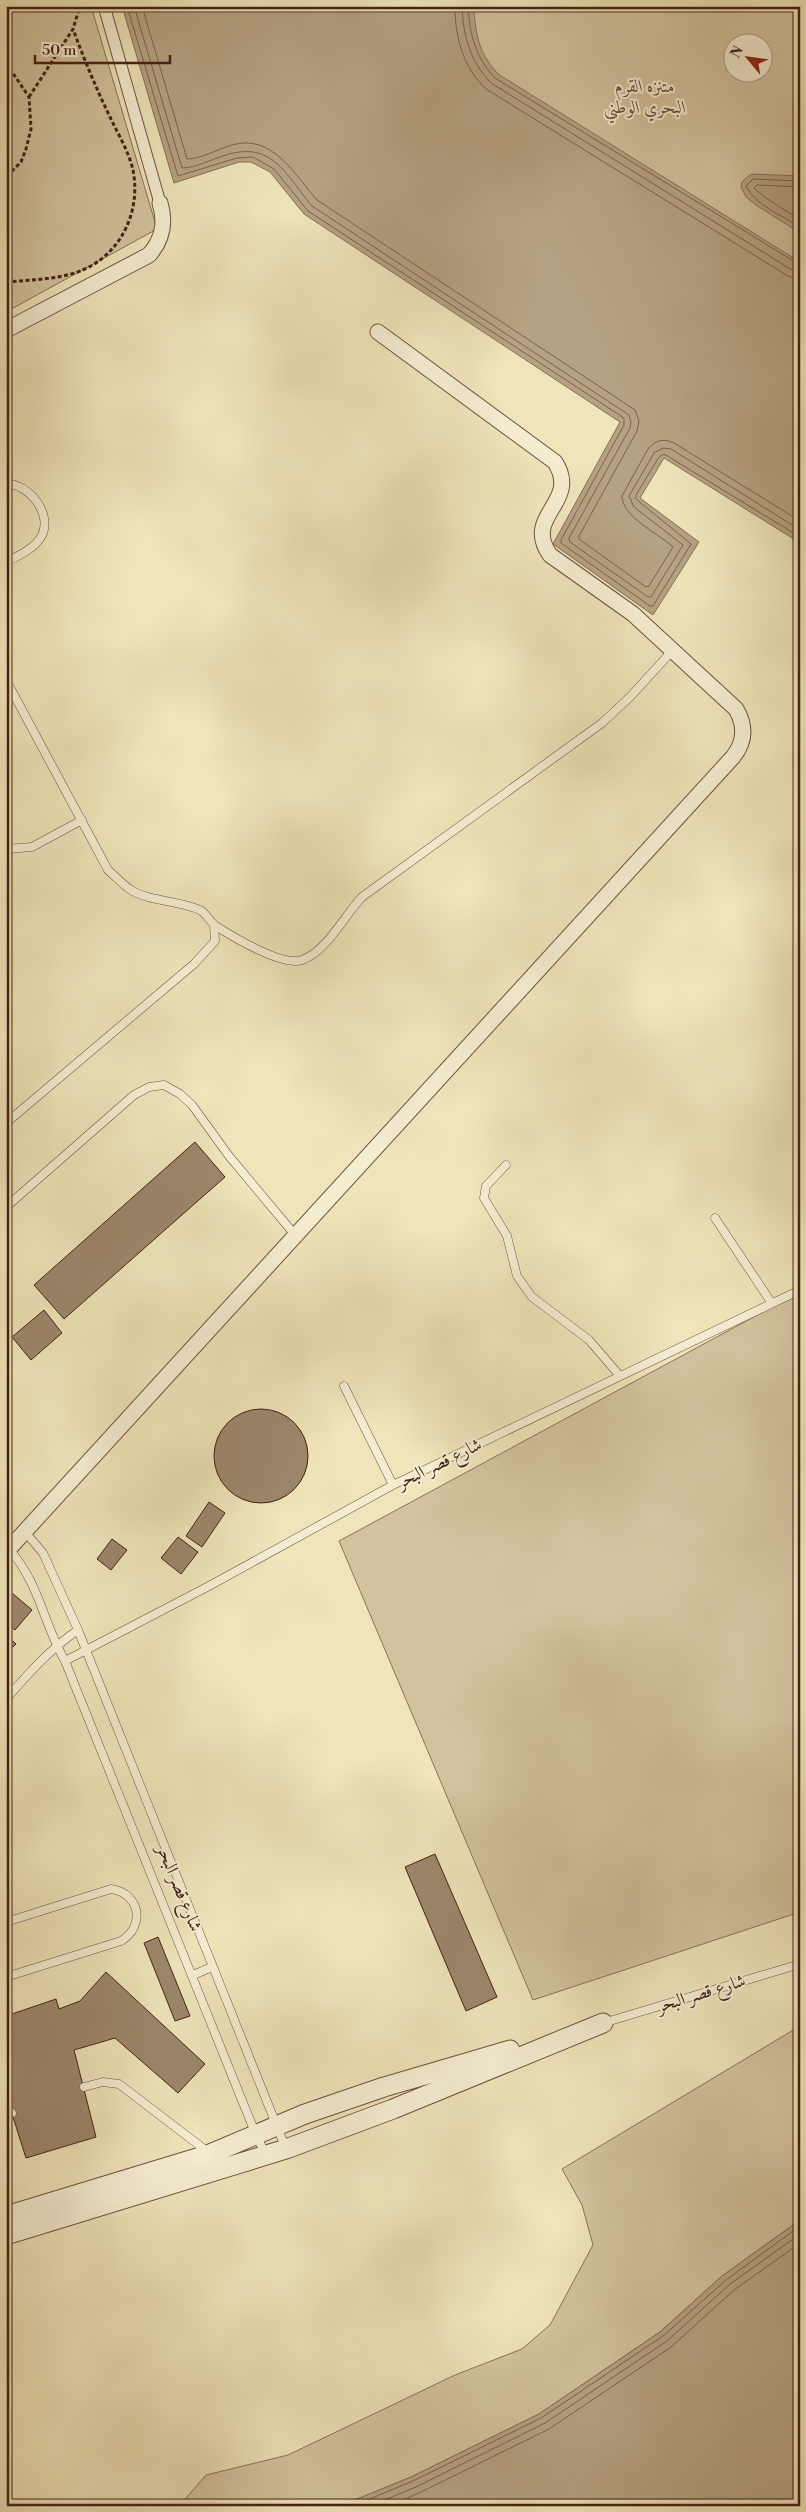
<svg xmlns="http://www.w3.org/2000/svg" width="806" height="2512" font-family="'Libre Bodoni',Amiri,serif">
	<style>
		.green { fill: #d2c39e; stroke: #8a725a; fill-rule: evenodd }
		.water { fill: #b5a282; stroke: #876f57 }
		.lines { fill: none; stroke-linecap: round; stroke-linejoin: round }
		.shore { stroke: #7c624c; stroke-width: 1 }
		.building { fill: #9c876b; stroke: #432216 }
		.service-casing { stroke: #6e523f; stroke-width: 9 }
		.pedestrian-casing { stroke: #6e523f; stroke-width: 13 }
		.minor-casing { stroke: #6e523f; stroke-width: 17 }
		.tertiary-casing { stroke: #6e523f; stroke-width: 21 }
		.path { stroke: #432216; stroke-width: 3; stroke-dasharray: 4 2.5; stroke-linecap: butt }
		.service { stroke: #f5edd2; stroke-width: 8 }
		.pedestrian { stroke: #f5edd2; stroke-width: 11 }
		.minor { stroke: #f5edd2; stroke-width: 15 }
		.tertiary { stroke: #f5edd2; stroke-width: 19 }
		.labels { text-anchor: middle; stroke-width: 4; stroke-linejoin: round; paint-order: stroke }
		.park-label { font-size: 18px; font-style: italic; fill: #674a38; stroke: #f5edd2 }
		.street-label { font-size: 18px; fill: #432216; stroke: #f5edd2 }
	</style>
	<rect width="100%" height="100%" fill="#efe4ba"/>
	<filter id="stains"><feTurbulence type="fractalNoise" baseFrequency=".004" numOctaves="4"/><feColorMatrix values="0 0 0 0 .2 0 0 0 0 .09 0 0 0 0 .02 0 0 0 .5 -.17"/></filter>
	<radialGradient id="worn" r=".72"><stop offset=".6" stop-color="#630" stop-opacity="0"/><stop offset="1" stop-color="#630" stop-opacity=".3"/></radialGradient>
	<path class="green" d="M 6,6 L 91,6 L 157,229 L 6,312 Z
		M 421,6 L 800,6 L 800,295 L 437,78 ZM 734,42 L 764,42 L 764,72 L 734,72 Z
		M 800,1292 L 800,1912 L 533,2000 L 339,1541 Z
		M 800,2026 L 800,2220 L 722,2276 L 660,2332 L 539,2414 L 411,2477 L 340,2506 L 179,2506 L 206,2475 L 288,2455 L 455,2375 L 522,2349 L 550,2325 L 593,2245 L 582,2205 L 562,2169 Z"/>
	<path class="water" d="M 122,6 L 473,6 C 477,37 477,50 498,74 L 800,262 L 800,543 L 664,458 L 640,498 L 699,542 L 653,615 L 553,544 L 620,422 L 304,214 L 270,172 L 251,162 L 239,162 L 174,183 Z
		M 751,174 L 800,176 L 800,233 L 756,205 L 746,197 L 741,187 L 742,182 Z
		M 800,2220 L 800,2506 L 340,2506 L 411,2477 L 539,2414 L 660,2332 L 722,2276 Z"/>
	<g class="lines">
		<path class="shore" d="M 127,6 L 178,176 L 237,158 L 253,157 L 274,169 L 308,211 L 624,418 L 624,425 L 561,540 L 561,543 L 650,606 L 653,606 L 691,544 L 636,499 L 636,495 L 659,457 L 664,454 L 800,537
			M 134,6 L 182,168 C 195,168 210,160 223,156 C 272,139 285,174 312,206 L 629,415 L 631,422 L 630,428 L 569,538 L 570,542 L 648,597 L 651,597 L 683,545 L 634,507 L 629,496 L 654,453 L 663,448 L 671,449 L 800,530
			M 142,6 L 187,159 C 201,159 218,149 232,145 C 272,133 295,175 317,200 L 635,410 L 639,421 L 637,431 L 579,536 L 579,539 L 646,587 L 649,586 L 673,547 C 658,533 622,517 622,496 L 648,449 C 655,440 664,438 674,443 L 800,521
			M 455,6 C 455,38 463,67 486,89 L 788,276 L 800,279
			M 462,6 C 463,36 470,61 491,83 L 792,270 L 800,272
			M 468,6 C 470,36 475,56 495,78 L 800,265
			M 800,181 L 753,179 L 746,186 C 755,205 783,216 800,227
			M 800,187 L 757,185 L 754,188 L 763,196 L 800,220
			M 353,2506 L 413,2481 L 541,2418 L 663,2336 L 726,2280 L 800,2226
			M 370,2506 L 416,2487 L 545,2423 L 667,2341 L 730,2284 L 800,2234
			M 389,2506 L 419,2493 L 549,2429 L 671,2347 L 734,2290 L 800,2243"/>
	</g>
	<path class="building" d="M 195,1142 L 225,1177 L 64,1319 L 34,1285 Z
		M 44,1310 L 62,1333 L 31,1360 L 12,1337 Z
		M214 1456a47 47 0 1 1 94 0a47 47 0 1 1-94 0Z
		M 209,1502 L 225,1513 L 202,1547 L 186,1536 Z
		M 178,1537 L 198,1552 L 181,1574 L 161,1558 Z
		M 112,1539 L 127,1550 L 111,1570 L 97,1559 Z
		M 12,1593 L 32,1610 L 15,1630 L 6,1623 L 6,1600 Z
		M 6,1635 L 16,1644 L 6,1654 Z
		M 435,1854 L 497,1997 L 466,2011 L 405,1867 Z
		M 158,1937 L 190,2016 L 175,2021 L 144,1943 Z
		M 106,1972 L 205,2064 L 178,2093 L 115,2038 L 74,2050 L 96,2137 L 26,2158 L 6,2095 L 6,2016 L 56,1999 L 59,2009 L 80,2001 Z"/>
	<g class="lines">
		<defs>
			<path id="service" d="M 6,484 C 29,483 54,515 41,537 C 34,549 18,556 6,562
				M 6,680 L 108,870 C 115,876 123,885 131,890 C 151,902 178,900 200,910 C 207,914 210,922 216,926 C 233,937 283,967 302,960 C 327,951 344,916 362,897 L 602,723 L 630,697 L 672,651
				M 6,849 L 32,847 L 82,820
				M 6,1123 L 194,964 L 215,941 L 214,925
				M 506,1165 L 486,1186 L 484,1198 L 507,1236 L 517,1276 L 532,1297 L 589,1340 L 620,1376
				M 6,1207 L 134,1095 L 149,1087 L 164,1085 L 180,1094 L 192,1105 L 229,1156 L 295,1235
				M 715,1218 L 771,1302
				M 344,1386 L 393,1485
				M 25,1532 L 43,1553 L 78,1630 L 286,2149
				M 8,1548 C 40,1583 42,1621 65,1661 L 256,2135 L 266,2155
				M 65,1661 L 209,1586 L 393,1485 L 800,1290
				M 6,1699 C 29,1673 50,1649 78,1630
				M 6,1922 L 111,1889 C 140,1893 146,1926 121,1941 L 6,1977
				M 193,1975 L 212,1967
				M 603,2023 L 800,1964
				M 84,2087 L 103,2082 L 119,2084 L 208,2152
				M 6,2115 L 12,2113"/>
			<path id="pedestrian" d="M 104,6 L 160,203"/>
			<path id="minor" d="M 6,330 L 149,255 C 163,239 166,223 160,203
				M 6,1552 L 733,757 C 745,742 746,726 736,709 L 633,614 L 550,555 C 522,515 581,503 555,462 L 378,332"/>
			<path id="tertiary" d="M 6,2216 L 210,2154 L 305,2114 L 384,2087 L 510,2050
				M 6,2235 L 286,2149 L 393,2109 L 603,2023"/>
		</defs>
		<use href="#service" class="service-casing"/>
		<use href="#pedestrian" class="pedestrian-casing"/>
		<use href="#minor" class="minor-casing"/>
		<use href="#tertiary" class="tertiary-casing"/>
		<path class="path" d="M 6,63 L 29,97 L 31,129 L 26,149 L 21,162 L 6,177
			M 29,97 L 73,29 L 80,6
			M 6,282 C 28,280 49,280 71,274 C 117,262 142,215 133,170 C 129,152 118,134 110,117 C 96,88 84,59 73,29"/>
		<use href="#service" class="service"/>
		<use href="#pedestrian" class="pedestrian"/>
		<use href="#minor" class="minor"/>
		<use href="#tertiary" class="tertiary"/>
	</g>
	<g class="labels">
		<g class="park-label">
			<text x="645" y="92">متنزه القرم<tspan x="645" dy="21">البحري الوطني</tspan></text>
		</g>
		<g class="street-label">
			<text transform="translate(439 1463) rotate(-26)" y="6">شارع قصر البحر</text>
			<text transform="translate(180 1888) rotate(68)" y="6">شارع قصر البحر</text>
			<text transform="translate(701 1993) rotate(-17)" y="6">شارع قصر البحر</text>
		</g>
	</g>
	<rect width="806" height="2512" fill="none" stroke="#efe4ba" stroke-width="25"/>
	<rect x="8" y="8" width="791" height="2497" fill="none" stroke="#432216" stroke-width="2.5"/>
	<rect x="12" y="12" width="781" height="2487" fill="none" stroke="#432216"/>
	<g transform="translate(748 58) rotate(299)"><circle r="24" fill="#f5edd2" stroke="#ae9c87"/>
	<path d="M0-4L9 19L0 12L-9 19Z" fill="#8f2418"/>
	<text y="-8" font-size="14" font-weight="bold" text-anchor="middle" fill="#432216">N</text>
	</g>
	<path d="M35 55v8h135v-8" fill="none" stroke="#432216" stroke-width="2.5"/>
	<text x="42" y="55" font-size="15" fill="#432216" stroke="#f5edd2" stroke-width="4" paint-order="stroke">50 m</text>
	<rect width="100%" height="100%" filter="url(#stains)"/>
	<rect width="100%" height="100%" fill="url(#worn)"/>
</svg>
